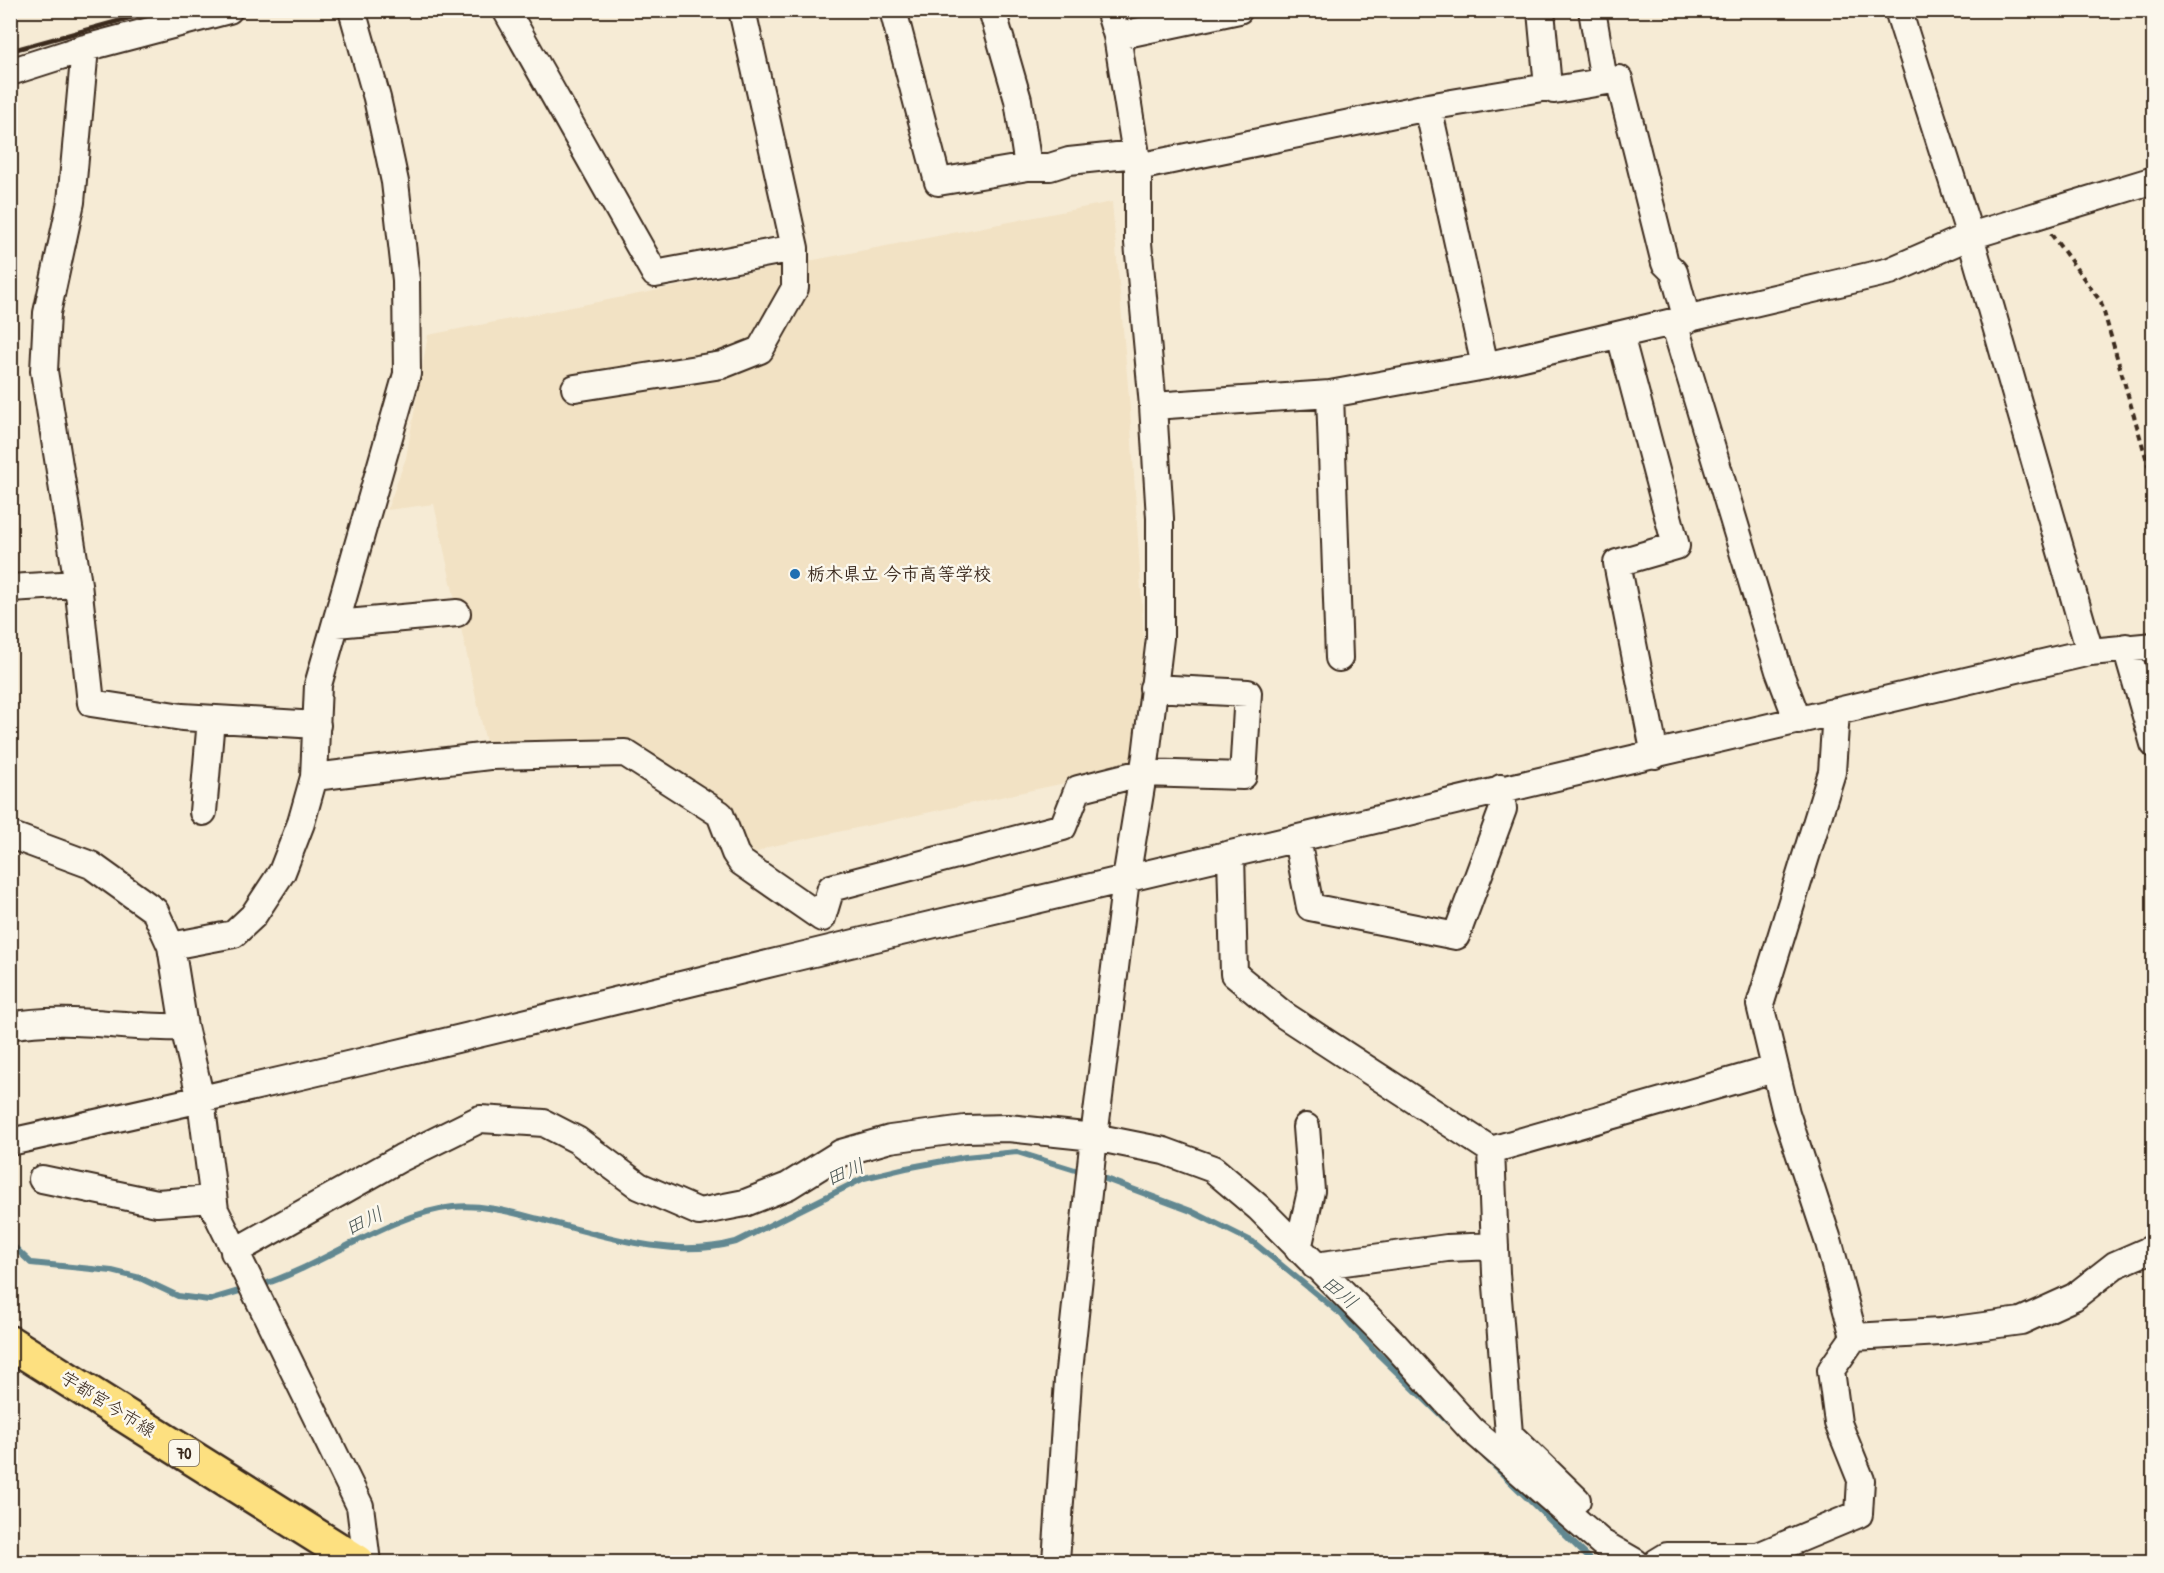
<svg xmlns="http://www.w3.org/2000/svg" width="2164" height="1573" font-family="'Patrick Hand','Klee One',sans-serif">
	<style>
		.built { fill: #f2e2c4 }
		.lines { fill: none; stroke-linecap: round; stroke-linejoin: round }
		.stream { stroke: #628891; stroke-width: 6 }
		.minor-casing { stroke: #3b2a1e; stroke-width: 30 }
		.major-casing { stroke: #3b2a1e; stroke-width: 38 }
		.path { stroke: #3b2a1e; stroke-width: 4; stroke-dasharray: 6 4.5; stroke-linecap: butt }
		.minor { stroke: #fbf7ec; stroke-width: 26 }
		.major { stroke: #fde080; stroke-width: 33 }
		.rail { stroke: #3b2a1e; stroke-width: 4.5 }
		.poi-dot { fill: #1f6fb2; stroke: #fbf7ec; stroke-width: 2 }
		.labels { text-anchor: middle; stroke-width: 5; stroke-linejoin: round; paint-order: stroke }
		.shield { fill: #fbf7ec; stroke: #75685c; stroke-width: 1.5 }
		.shield-label { font-size: 16px; font-weight: bold; fill: #3b2a1e }
		.poi-label { font-size: 18px; font-weight: bold; fill: #3b2a1e; stroke: #fbf7ec; text-anchor: start }
		.street-label { font-size: 18px; fill: #3b2a1e; stroke: #fbf7ec }
		.water-label { font-size: 20px; font-style: italic; fill: #4e5957; stroke: #fbf7ec }
	</style>
	<rect width="100%" height="100%" fill="#f6ebd5"/>
	<filter id="ink" filterUnits="userSpaceOnUse"><feTurbulence type="fractalNoise" baseFrequency=".0167" numOctaves="2"/><feDisplacementMap in="SourceGraphic" scale="12" xChannelSelector="R" yChannelSelector="G"/><feConvolveMatrix kernelMatrix="1 2 1 2 8 2 1 2 1" color-interpolation-filters="sRGB"/></filter>
	<g filter="url(#ink)">
		<path class="built" d="M 1112,202 L 1130,409 L 1144,639 L 1135,768 L 768,847 L 743,860 L 728,821 L 627,749 L 488,752 L 434,504 L 387,510 L 406,458 L 428,335 Z"/>
		<g class="lines">
			<path class="stream" d="M 1095,1175 L 1191,1211 L 1253,1242 L 1342,1315 L 1373,1349 L 1447,1421
				M 10,1243 L 31,1263 L 112,1271 L 140,1278 L 178,1296 L 209,1300 L 246,1289
				M 259,1286 C 323,1266 387,1214 453,1207 C 483,1204 510,1212 539,1219 C 601,1235 671,1260 736,1242 L 864,1178 L 906,1168 L 965,1157 L 1017,1152 L 1085,1173
				M 1485,1457 L 1593,1562"/>
			<defs>
				<path id="minor" d="M 506,10 L 655,274 L 795,248
					M 893,10 L 938,182 L 1028,167 L 1050,167 L 1069,161 L 1136,154
					M 992,10 L 1018,100 L 1028,167
					M 1592,10 L 1604,81
					M 1898,10 L 1970,236 L 2090,652
					M 1541,11 L 1548,87 L 1554,90 L 1619,79 L 1665,263 L 1674,272 L 1687,320
					M 1117,36 L 1239,10
					M 85,48 L 71,202 L 47,313 L 44,371 L 78,584 L 91,703 L 182,717 L 317,725
					M 10,72 L 85,48 L 229,10
					M 1428,107 L 1485,366
					M 1138,167 L 1428,107 L 1548,87
					M 1674,323 L 1779,671 L 1798,721
					M 1620,335 L 1676,546 L 1617,563 L 1655,755
					M 575,388 L 722,365 L 760,350 L 795,288 L 795,248 L 742,10
					M 1330,394 L 1339,658
					M 1153,406 L 1330,394 L 1485,366 L 1890,271 L 1970,236 L 2154,180
					M 10,588 L 78,584
					M 336,624 L 457,613
					M 2126,647 L 2154,744
					M 1836,711 L 1832,772 L 1760,1005 L 1786,1113 L 1829,1243 L 1854,1337
					M 314,777 L 489,756 L 625,753 L 720,814 L 735,853 L 741,862 L 822,918 L 831,888 L 1063,827 L 1078,789 L 1141,773 L 1243,776 L 1248,693 L 1153,688
					M 203,812 L 211,719
					M 10,835 L 91,865 L 155,911 L 171,946 L 234,934 L 253,916 L 282,872 L 301,823 L 314,777 L 318,685 L 407,374 L 406,280 L 395,182 L 377,98 L 352,10
					M 1297,839 L 1310,907 L 1456,936 L 1503,809 L 1501,788
					M 1231,854 L 1234,974 L 1284,1015 L 1491,1150 L 1496,1273 L 1509,1434 L 1577,1500
					M 171,946 L 184,1027 L 201,1100 L 215,1210 L 360,1506 L 367,1562
					M 10,1026 C 68,1015 126,1029 184,1027
					M 10,1142 C 297,1079 582,1009 867,940 C 1275,843 1682,747 2090,652 L 2154,646
					M 1491,1150 L 1774,1069
					M 42,1179 L 157,1203 L 213,1199
					M 1298,1249 L 1311,1191 L 1306,1127
					M 234,1252 L 401,1158 L 480,1119 L 544,1123 L 577,1140 L 639,1186 L 699,1212 L 745,1203 L 788,1186 L 841,1153 L 890,1139 L 965,1129 L 1008,1128 L 1094,1137 L 1164,1151 L 1213,1169 L 1259,1208 L 1394,1344 L 1471,1429 L 1602,1543 L 1635,1562
					M 1315,1266 L 1447,1248 L 1495,1246
					M 1056,1562 L 1068,1380 L 1094,1137 L 1126,879 L 1146,756 L 1160,638 L 1160,518 L 1153,406 L 1138,243 L 1138,167 L 1117,36 L 1109,10
					M 1657,1562 L 1667,1556 L 1758,1556 L 1859,1514 L 1861,1480 L 1838,1423 L 1831,1370 L 1854,1337 L 1940,1332 L 2021,1321 L 2074,1297 L 2115,1265 L 2154,1248"/>
				<path id="major" d="M 10,1343 L 358,1562"/>
			</defs>
			<use href="#minor" class="minor-casing"/>
			<use href="#major" class="major-casing"/>
			<path class="path" d="M 2051,234 L 2101,302 L 2154,485"/>
			<use href="#minor" class="minor"/>
			<use href="#major" class="major"/>
			<path class="rail" d="M 10,51 L 158,10"/>
		</g>
	</g>
	<circle class="poi-dot" cx="795" cy="574" r="6"/>
	<g class="labels">
		<rect class="shield" x="169" y="1440" width="30" height="26" rx="4.5"/>
		<g class="shield-label">
			<text x="184" y="1459">70</text>
		</g>
		<g class="poi-label">
			<text x="807" y="580">栃木県立 今市高等学校</text>
		</g>
		<g class="street-label">
			<text transform="translate(108 1404) rotate(32)" y="6">宇都宮今市線</text>
		</g>
		<g class="water-label">
			<text transform="translate(845 1172) rotate(-23)" y="7">田川</text>
			<text transform="translate(364 1221) rotate(-26)" y="7">田川</text>
			<text transform="translate(1340 1292) rotate(40)" y="7">田川</text>
		</g>
	</g>
	<rect width="2164" height="1573" fill="none" stroke="#fbf7ec" stroke-width="36"/>
	<rect x="18" y="18" width="2128" height="1537" fill="none" stroke="#3b2a1e" stroke-width="2" filter="url(#ink)"/>
</svg>
